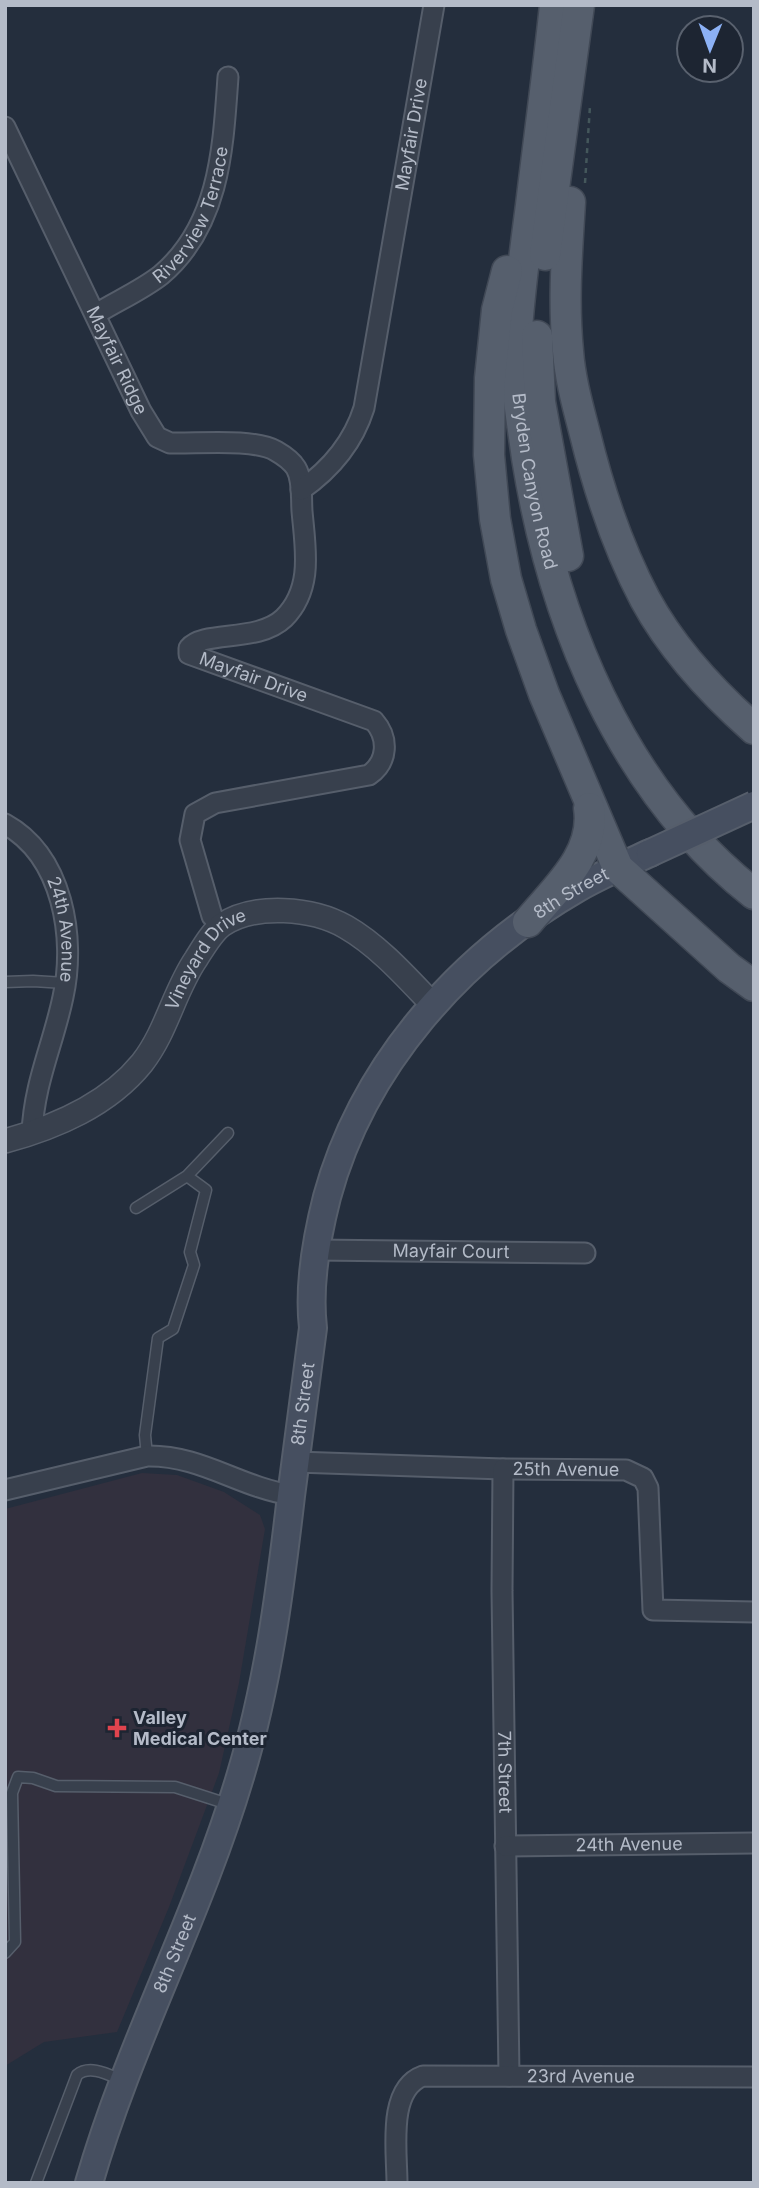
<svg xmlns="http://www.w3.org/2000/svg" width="759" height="2188" font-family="Inter,sans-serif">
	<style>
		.medical { fill: #32303e }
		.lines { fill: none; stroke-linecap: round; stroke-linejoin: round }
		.service-casing { stroke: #565e6b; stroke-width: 13 }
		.minor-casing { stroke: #565e6b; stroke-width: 23 }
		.tertiary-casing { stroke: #565e6b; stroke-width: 26 }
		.secondary-casing { stroke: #565e6b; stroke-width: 30 }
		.primary-casing { stroke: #414956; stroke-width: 33 }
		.path { stroke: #44575b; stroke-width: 2.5; stroke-dasharray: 5 5; stroke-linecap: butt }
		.service { stroke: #38404d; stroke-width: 10 }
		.minor { stroke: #38404d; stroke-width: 19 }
		.tertiary { stroke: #38404d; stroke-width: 23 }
		.secondary { stroke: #464f60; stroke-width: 26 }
		.primary { stroke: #565f6d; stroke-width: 30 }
		.secondary-bridge-casing { stroke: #565e6b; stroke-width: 30; stroke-linecap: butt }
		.secondary-bridge { stroke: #464f60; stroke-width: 26 }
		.health-dot { fill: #e0444e; stroke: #1d2532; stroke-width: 2.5 }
		.labels { text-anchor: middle; stroke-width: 6; stroke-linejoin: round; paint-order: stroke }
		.street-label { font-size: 18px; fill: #b4bbc8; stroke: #1d2532 }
		.poi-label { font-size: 18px; font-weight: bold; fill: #b4bbc8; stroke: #1d2532; text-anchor: start }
	</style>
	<rect width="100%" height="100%" fill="#242e3d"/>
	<path class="medical" d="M 142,1473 L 177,1475 L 224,1492 L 260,1515 L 265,1529 L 239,1683 L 219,1773 L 169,1907 L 117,2032 L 44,2042 L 5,2066 L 5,1509 Z"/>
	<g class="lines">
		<defs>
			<path id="service" d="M 5,982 L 33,981 L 65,983
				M 136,1208 L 187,1176 L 228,1133
				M 147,1456 L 145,1435 L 158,1338 L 173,1329 L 194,1265 L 190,1252 L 206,1190 L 187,1176
				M 5,1953 L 15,1942 L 12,1793 L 18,1777 L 33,1778 L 56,1786 L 175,1787 L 231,1805
				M 36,2183 L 77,2075 C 90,2064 109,2075 124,2081"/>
			<g id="minor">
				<path id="s1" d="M 5,127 L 141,411 L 157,437 L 170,443 C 196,444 254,438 276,451 C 283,455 291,460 296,468 C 303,480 301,497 302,511 C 305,547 314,588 284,618 C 258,643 204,630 189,648 L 189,654 L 374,721 C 389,738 388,762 369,775 L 215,803 L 195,814 L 190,840 L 212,916 L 221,926"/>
				<path id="s2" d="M 96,314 C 117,301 142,290 161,275 C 220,225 223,148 228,77"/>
				<path id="s3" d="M 301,490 C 331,469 353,443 364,408 L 434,5"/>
				<path id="s4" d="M 5,824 C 63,856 76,938 63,997 C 53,1045 34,1083 32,1133"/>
				<path id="s5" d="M 316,1250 L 585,1253"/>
				<path id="s6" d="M 296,1462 L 503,1469 L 626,1470 L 643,1478 L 648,1488 L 653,1610 L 754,1612"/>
				<path id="s7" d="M 503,1469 L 502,1591 L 509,2076"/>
				<path d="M 5,1490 L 147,1456 C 201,1455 239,1487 291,1495"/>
				<path id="s8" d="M 505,1846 L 754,1843"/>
				<path id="s9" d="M 397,2183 C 397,2151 387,2089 423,2076 L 754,2077"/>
			</g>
			<g id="tertiary">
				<path id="s10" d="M 5,1141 C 56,1127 108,1105 142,1063 C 167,1031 174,991 196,959 C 203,948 212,932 222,925 C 255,903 313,908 346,927 C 379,946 407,978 433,1005"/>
			</g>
			<g id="secondary">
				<path id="s11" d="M 89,2183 C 129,2044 199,1915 240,1777 C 268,1685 280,1591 291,1496 C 298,1440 306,1384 313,1328 C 308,1285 316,1240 327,1197 C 363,1065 460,956 578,888 C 601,875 626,864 650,853"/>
			</g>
			<g id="primary">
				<path id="s12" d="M 555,5 C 548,72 539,138 531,205 C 525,252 518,299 516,347 C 515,384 522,421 527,458 C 553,620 621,790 754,894"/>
				<path d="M 570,202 C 567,252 563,301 568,351 C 570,379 578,407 585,434 C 599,491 618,548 645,599 C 672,649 712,692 754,729"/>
				<path d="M 545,255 L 579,5"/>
				<path d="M 507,271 L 497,310 L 490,378 L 489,455 L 495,519 L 506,579 L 521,630 L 544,694 L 618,868 L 729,968 L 754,986"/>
				<path d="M 537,336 L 540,402 L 568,556"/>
				<path d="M 528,922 C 555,889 596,855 589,808"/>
			</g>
		</defs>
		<use href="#service" class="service-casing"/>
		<use href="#minor" class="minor-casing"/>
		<use href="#tertiary" class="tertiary-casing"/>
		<use href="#secondary" class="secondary-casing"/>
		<use href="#primary" class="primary-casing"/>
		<path class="path" d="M 585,183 L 590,106"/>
		<use href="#service" class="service"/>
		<use href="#minor" class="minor"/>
		<use href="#tertiary" class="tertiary"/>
		<use href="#secondary" class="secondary"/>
		<use href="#primary" class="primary"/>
		<defs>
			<path id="secondary-bridge" d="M 650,853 L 754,805"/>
		</defs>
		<use href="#secondary-bridge" class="secondary-bridge-casing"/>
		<use href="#secondary-bridge" class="secondary-bridge"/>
	</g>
	<path class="health-dot" d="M113.5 1717.5h7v7h7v7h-7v7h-7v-7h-7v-7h7z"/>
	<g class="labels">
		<g class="street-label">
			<text dy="6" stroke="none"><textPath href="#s3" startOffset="383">Mayfair Drive</textPath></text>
			<text dy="6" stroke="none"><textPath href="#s2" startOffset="145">Riverview Terrace</textPath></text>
			<text dy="6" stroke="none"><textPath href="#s1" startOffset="259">Mayfair Ridge</textPath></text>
			<text dy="6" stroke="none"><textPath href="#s12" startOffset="480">Bryden Canyon Road</textPath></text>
			<text dy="6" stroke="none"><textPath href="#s1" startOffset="826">Mayfair Drive</textPath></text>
			<text dy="6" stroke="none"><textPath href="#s11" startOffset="1421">8th Street</textPath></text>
			<text dy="6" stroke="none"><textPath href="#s4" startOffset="126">24th Avenue</textPath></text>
			<text dy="6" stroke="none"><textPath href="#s10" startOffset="284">Vineyard Drive</textPath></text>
			<text dy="6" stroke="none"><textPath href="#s5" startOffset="135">Mayfair Court</textPath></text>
			<text dy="6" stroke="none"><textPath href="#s11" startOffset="812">8th Street</textPath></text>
			<text dy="6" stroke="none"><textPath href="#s6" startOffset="270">25th Avenue</textPath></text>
			<text dy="6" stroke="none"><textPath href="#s7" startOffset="303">7th Street</textPath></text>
			<text dy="6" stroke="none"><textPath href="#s8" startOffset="124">24th Avenue</textPath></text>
			<text dy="6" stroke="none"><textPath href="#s11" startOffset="245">8th Street</textPath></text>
			<text dy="6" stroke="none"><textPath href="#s9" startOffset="275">23rd Avenue</textPath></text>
		</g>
		<g class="poi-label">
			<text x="133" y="1724">Valley<tspan x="133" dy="21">Medical Center</tspan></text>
		</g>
	</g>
	<rect width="759" height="2188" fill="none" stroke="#b4bbc8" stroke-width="14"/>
	<g transform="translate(710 49) rotate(181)"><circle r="33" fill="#1d2532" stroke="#59616e" stroke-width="2"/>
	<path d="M0-5L12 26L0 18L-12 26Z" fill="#8cb1f5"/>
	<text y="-10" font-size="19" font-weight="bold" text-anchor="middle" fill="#b4bbc8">N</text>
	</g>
</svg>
